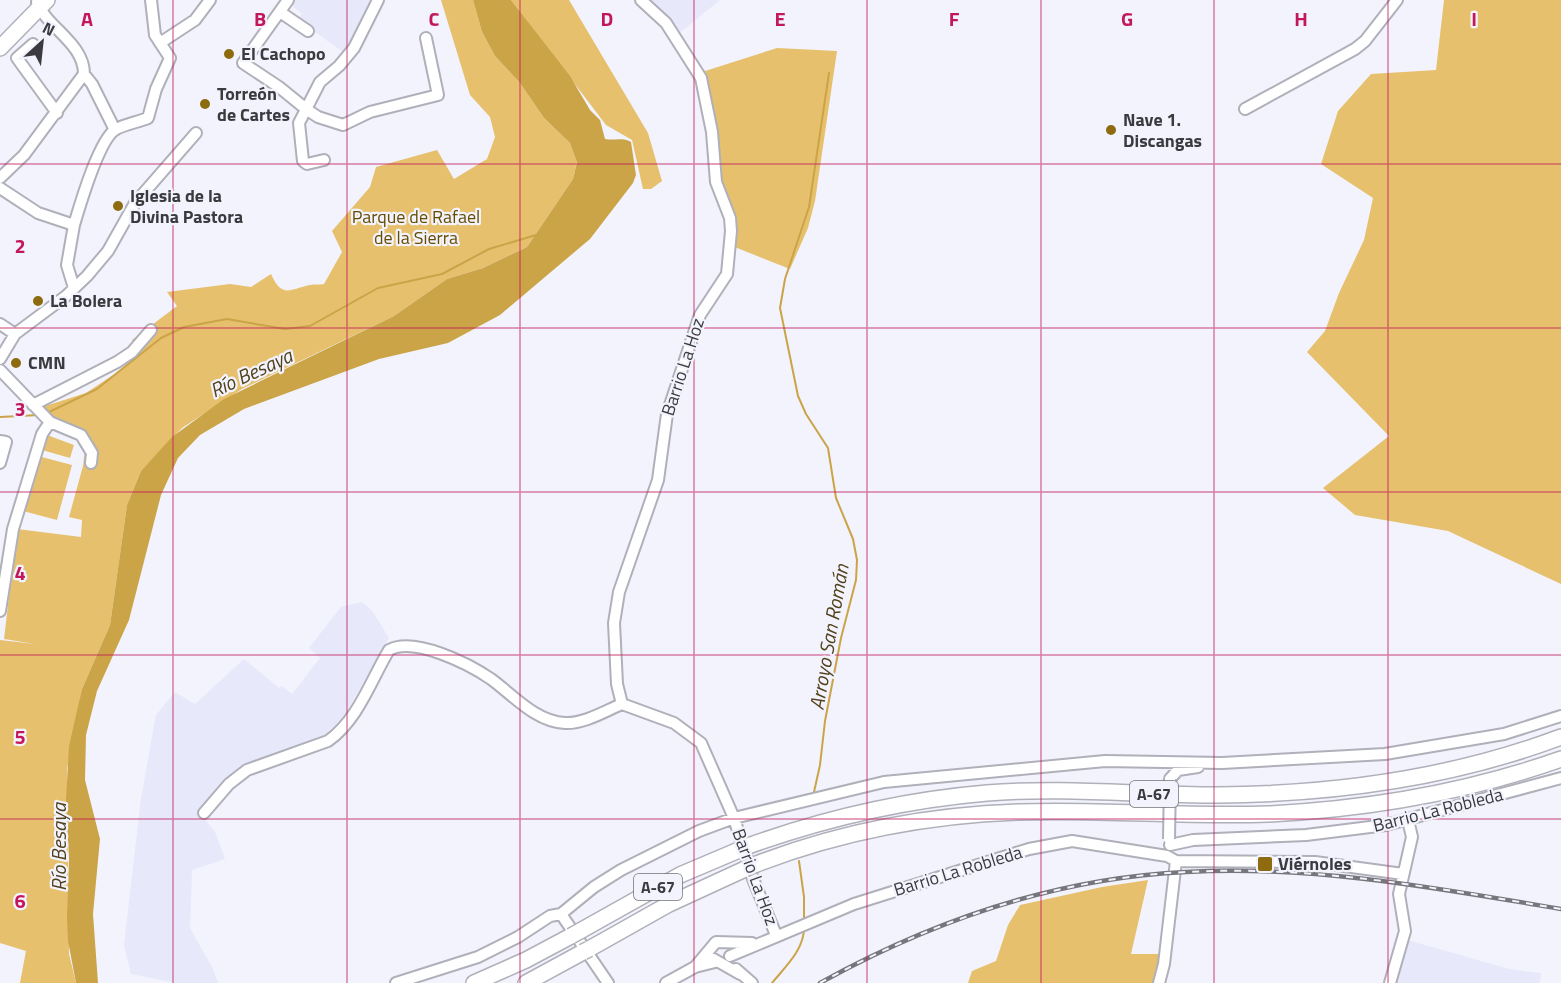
<svg xmlns="http://www.w3.org/2000/svg" width="1561" height="983" font-family="'Titillium Web',sans-serif">
	<style>
		.built { fill: #e7e8f9 }
		.green { fill: #e6c06d }
		.water { fill: #cba448 }
		.lines { fill: none; stroke-linecap: round; stroke-linejoin: round }
		.stream { stroke: #cba448; stroke-width: 2 }
		.minor-casing { stroke: #afb0b9; stroke-width: 14 }
		.highway-casing { stroke: #afb0b9; stroke-width: 18 }
		.minor { stroke: #fff; stroke-width: 10 }
		.highway { stroke: #fff; stroke-width: 15 }
		.rail-casing { stroke: #76767c; stroke-width: 4.5 }
		.rail { stroke: #f2f3fd; stroke-width: 2; stroke-dasharray: 7; stroke-linecap: butt }
		.minor-bridge-casing { stroke: #afb0b9; stroke-width: 14; stroke-linecap: butt }
		.highway-bridge-casing { stroke: #afb0b9; stroke-width: 18; stroke-linecap: butt }
		.minor-bridge { stroke: #fff; stroke-width: 10 }
		.highway-bridge { stroke: #fff; stroke-width: 15 }
		.grid { fill: none; stroke: #c2185b; stroke-width: 1.5; stroke-opacity: 0.55 }
		.poi-dot { fill: #8d6b0e; stroke: #f2f3fd; stroke-width: 2 }
		.labels { text-anchor: middle; stroke-width: 4.5; stroke-linejoin: round; paint-order: stroke }
		.shield { fill: #f2f3fd; stroke: #727278; stroke-width: 1.5 }
		.shield-label { font-size: 16px; font-weight: bold; fill: #3b3b3f }
		.poi-label { font-size: 18px; font-weight: bold; fill: #3b3b3f; stroke: #f2f3fd; text-anchor: start }
		.park-label { font-size: 18px; fill: #664c00; stroke: #f2f3fd }
		.street-label { font-size: 18px; fill: #3b3b3f; stroke: #f2f3fd }
		.water-label { font-size: 20px; font-style: italic; fill: #52411b; stroke: #f2f3fd }
		.grid-label { font-size: 20px; text-anchor: middle; font-weight: bold; fill: #c2185b; stroke: #f2f3fd; stroke-width: 4.5; stroke-linejoin: round; paint-order: stroke }
	</style>
	<rect width="100%" height="100%" fill="#f2f3fd"/>
	<path class="built" d="M 293,0 L 376,0 L 346,54 L 298,20 L 302,14 L 290,4 Z
		M 647,0 L 720,0 L 681,32 Z
		M 362,602 L 373,612 L 389,638 L 342,720 L 320,738 L 240,769 L 200,813 L 215,832 L 225,859 L 192,870 L 190,928 L 213,969 L 218,983 L 176,983 L 131,974 L 124,945 L 141,798 L 156,715 L 175,692 L 195,704 L 244,659 L 279,688 L 282,686 L 292,694 L 320,658 L 309,648 L 341,607 Z
		M 1404,939 L 1509,969 L 1541,973 L 1540,983 L 1392,983 Z"/>
	<path class="green" d="M 441,0 L 473,0 L 482,32 L 495,56 L 520,83 L 544,118 L 570,143 L 577,161 L 573,179 L 527,247 L 483,268 L 447,279 L 394,316 L 242,389 L 182,428 L 141,471 L 127,505 L 110,625 L 82,689 L 67,769 L 69,954 L 76,983 L 20,983 L 26,951 L 0,943 L 0,640 L 35,644 L 4,639 L 17,529 L 81,537 L 82,520 L 69,517 L 83,466 L 87,435 L 57,421 L 42,407 L 86,393 L 116,373 L 142,351 L 132,340 L 177,306 L 167,292 L 230,284 L 251,287 L 271,274 C 282,299 290,289 310,285 C 315,284 319,285 324,284 L 342,252 L 332,231 L 370,187 L 376,167 L 437,150 L 454,179 L 487,159 L 495,137 L 490,117 L 470,95 Z
		M 511,0 L 569,0 L 648,133 L 662,181 L 651,189 L 643,189 L 632,140 L 606,125 Z
		M 1444,0 L 1561,0 L 1561,584 L 1448,531 L 1355,515 L 1323,488 L 1389,436 L 1307,352 L 1325,331 L 1339,293 L 1364,240 L 1373,198 L 1321,164 L 1338,111 L 1371,74 L 1436,70 Z
		M 777,48 L 837,51 L 815,201 L 808,228 L 790,269 L 732,246 L 702,72 Z
		M 47,435 L 74,445 L 70,458 L 42,450 Z
		M 38,456 L 72,465 L 57,520 L 23,511 Z
		M 1148,880 L 1131,954 L 1162,954 L 1157,983 L 968,983 L 972,971 L 996,961 L 1008,925 L 1020,905 L 1102,887 Z"/>
	<path class="water" d="M 473,0 L 511,0 L 570,76 L 590,110 L 600,120 L 605,139 C 614,141 622,137 631,142 L 636,175 L 633,183 L 590,239 L 500,315 L 448,343 L 379,359 L 244,409 L 200,435 L 178,458 L 161,495 L 129,620 L 97,691 L 86,735 L 85,780 L 100,839 L 93,914 L 98,983 L 76,983 L 68,941 L 67,918 L 69,859 L 66,799 L 69,746 L 82,689 L 110,625 L 127,505 L 141,471 L 172,437 L 224,399 L 394,316 L 447,279 L 483,268 L 527,247 L 573,179 L 577,162 L 570,143 L 544,118 L 520,83 L 495,56 L 482,32 Z"/>
	<g class="lines">
		<path class="stream" d="M 47,413 L 97,389 L 161,338 L 184,327 L 227,319 L 285,329 L 310,326 L 378,288 L 442,274 L 489,249 L 536,235
			M 0,417 L 39,415
			M 814,792 L 820,765 L 825,721 L 841,638 L 856,580 L 857,560 L 853,539 L 836,498 L 828,448 L 806,414 L 798,396 L 780,308 L 785,279 L 809,207 L 829,73
			M 799,861 L 804,897 L 804,922
			M 772,983 C 785,967 804,950 804,928"/>
		<defs>
			<path id="minor" d="M 288,0 L 243,63 L 279,87 L 306,109 L 318,117 L 343,125 L 370,112 L 438,95 L 426,38
				M 641,0 L 666,23 L 701,78 L 712,132 L 716,182 L 730,218 L 731,231 L 727,274 L 700,315 L 667,414 L 658,480 L 619,592 L 614,623 L 617,684 L 622,704 L 674,723 L 701,743 L 734,818 L 753,879 L 776,935
				M 280,12 L 308,31
				M 160,43 L 195,20 L 210,0
				M 33,44 L 17,58 L 57,113
				M 84,74 L 92,84 L 115,130
				M 1245,109 L 1355,49 L 1365,41 L 1397,0
				M 324,160 L 307,164 L 303,161 L 299,123 L 320,82 L 339,66 L 354,48 L 378,0
				M 0,178 L 24,155 L 84,74 C 84,43 47,28 37,2
				M 0,188 L 38,213 L 74,225 C 80,205 99,139 116,129 C 126,124 138,122 148,118 L 156,89 L 170,58 L 155,35 L 151,0
				M 74,288 L 67,265 L 74,225
				M 0,324 L 15,334
				M 0,359 L 15,334 L 66,296 L 87,276 L 108,251 L 135,203 L 196,133
				M 0,370 L 50,422 L 81,435 L 92,453 L 91,463
				M 33,405 L 117,362 L 132,352 L 151,330
				M 0,441 L 6,442 L 0,463
				M 0,611 L 13,529 L 42,434 L 50,422
				M 1170,779 L 1178,770 L 1198,767
				M 204,813 L 229,784 L 247,770 L 328,741 C 358,720 371,680 389,650 C 414,636 469,664 491,679 C 513,695 536,722 565,723 C 584,724 605,711 622,704
				M 1170,845 L 1193,840 L 1306,835 L 1386,825 L 1561,778
				M 561,914 L 608,983
				M 730,956 L 854,904 L 1029,849 L 1072,841 L 1167,856 L 1176,861 L 1315,862 L 1403,874
				M 710,957 L 740,974
				M 695,967 L 716,942 L 752,943
				M 736,969 L 752,983
				M 396,983 L 478,957 L 518,937 L 550,916 L 561,914 L 594,887 L 621,870 L 699,831 L 734,818 L 884,782 L 1105,761 L 1222,763 L 1385,754 L 1504,734 L 1561,716
				M 666,983 L 695,967 L 715,962
				M 1159,983 L 1164,964 L 1176,861
				M 1390,983 L 1405,931 L 1399,894 L 1412,837 L 1408,820"/>
			<path id="highway" d="M 0,48 L 47,0
				M 748,846 C 826,818 904,800 987,793 C 1063,787 1141,795 1218,795 C 1334,794 1452,778 1561,737
				M 754,865 C 839,832 929,815 1019,812 C 1102,809 1185,817 1268,814 C 1367,809 1468,792 1561,759
				M 580,931 L 680,875 L 739,850
				M 589,949 L 669,904 L 745,869
				M 474,983 L 526,960 L 571,936
				M 526,983 L 583,952"/>
		</defs>
		<use href="#minor" class="minor-casing"/>
		<use href="#highway" class="highway-casing"/>
		<use href="#minor" class="minor"/>
		<use href="#highway" class="highway"/>
		<defs>
			<path id="rail" d="M 820,983 C 932,921 1057,878 1186,872 C 1313,865 1437,888 1561,909"/>
		</defs>
		<use href="#rail" class="rail-casing"/>
		<use href="#rail" class="rail"/>
		<defs>
			<path id="minor-bridge" d="M 1169,839 L 1170,779"/>
			<path id="highway-bridge" d="M 739,850 L 748,846
				M 745,869 L 754,865
				M 571,936 L 580,931
				M 583,952 L 589,949"/>
		</defs>
		<use href="#minor-bridge" class="minor-bridge-casing"/>
		<use href="#highway-bridge" class="highway-bridge-casing"/>
		<use href="#minor-bridge" class="minor-bridge"/>
		<use href="#highway-bridge" class="highway-bridge"/>
	</g>
	<path class="grid" d="M 173,0 L 173,983M 347,0 L 347,983M 520,0 L 520,983M 694,0 L 694,983M 867,0 L 867,983M 1041,0 L 1041,983M 1214,0 L 1214,983M 1388,0 L 1388,983M 0,164 L 1561,164M 0,328 L 1561,328M 0,492 L 1561,492M 0,655 L 1561,655M 0,819 L 1561,819"/>
	<g class="poi-dot">
		<circle cx="229" cy="54" r="6"/>
		<circle cx="205" cy="104" r="6"/>
		<circle cx="1111" cy="130" r="6"/>
		<circle cx="118" cy="206" r="6"/>
		<circle cx="38" cy="301" r="6"/>
		<circle cx="16" cy="363" r="6"/>
		<rect x="1257" y="856" width="16" height="16" rx="3"/>
	</g>
	<g class="labels">
		<g class="shield">
			<rect x="1130" y="781" width="48" height="26" rx="4.5"/>
			<rect x="634" y="874" width="48" height="26" rx="4.5"/>
		</g>
		<g class="shield-label">
			<text x="1154" y="800">A-67</text>
			<text x="658" y="893">A-67</text>
		</g>
		<g class="poi-label">
			<text x="241" y="60">El Cachopo</text>
			<text x="217" y="100">Torreón<tspan x="217" dy="21">de Cartes</tspan></text>
			<text x="1123" y="126">Nave 1.<tspan x="1123" dy="21">Discangas</tspan></text>
			<text x="130" y="202">Iglesia de la<tspan x="130" dy="21">Divina Pastora</tspan></text>
			<text x="50" y="307">La Bolera</text>
			<text x="28" y="369">CMN</text>
			<text x="1278" y="870">Viérnoles</text>
		</g>
		<g class="park-label">
			<text x="416" y="223">Parque de Rafael<tspan x="416" dy="21">de la Sierra</tspan></text>
		</g>
		<g class="street-label">
			<text transform="translate(683 367) rotate(-72)" y="6">Barrio La Hoz</text>
			<text transform="translate(1438 810) rotate(-14)" y="6">Barrio La Robleda</text>
			<text transform="translate(958 871) rotate(-17)" y="6">Barrio La Robleda</text>
			<text transform="translate(755 877) rotate(70)" y="6">Barrio La Hoz</text>
		</g>
		<g class="water-label">
			<text transform="translate(251 373) rotate(-25)" y="7">Río Besaya</text>
			<text transform="translate(829 637) rotate(-80)" y="7">Arroyo San Román</text>
			<text transform="translate(59 847) rotate(-90)" y="7">Río Besaya</text>
		</g>
	</g>
	<g class="grid-label">
		<text x="87" y="26">A</text>
		<text x="260" y="26">B</text>
		<text x="434" y="26">C</text>
		<text x="607" y="26">D</text>
		<text x="780" y="26">E</text>
		<text x="954" y="26">F</text>
		<text x="1127" y="26">G</text>
		<text x="1301" y="26">H</text>
		<text x="1474" y="26">I</text>
		<text x="20" y="253">2</text>
		<text x="20" y="416">3</text>
		<text x="20" y="580">4</text>
		<text x="20" y="744">5</text>
		<text x="20" y="908">6</text>
	</g>
	<g transform="translate(42 42) rotate(27)" stroke="#f2f3fd" stroke-width="4.5" paint-order="stroke">
	<path d="M0-4.5L10 22L0 15L-10 22Z" fill="#3b3b3f"/>
	<text y="-9" font-size="16" font-weight="bold" text-anchor="middle" fill="#3b3b3f">N</text>
	</g>
</svg>
